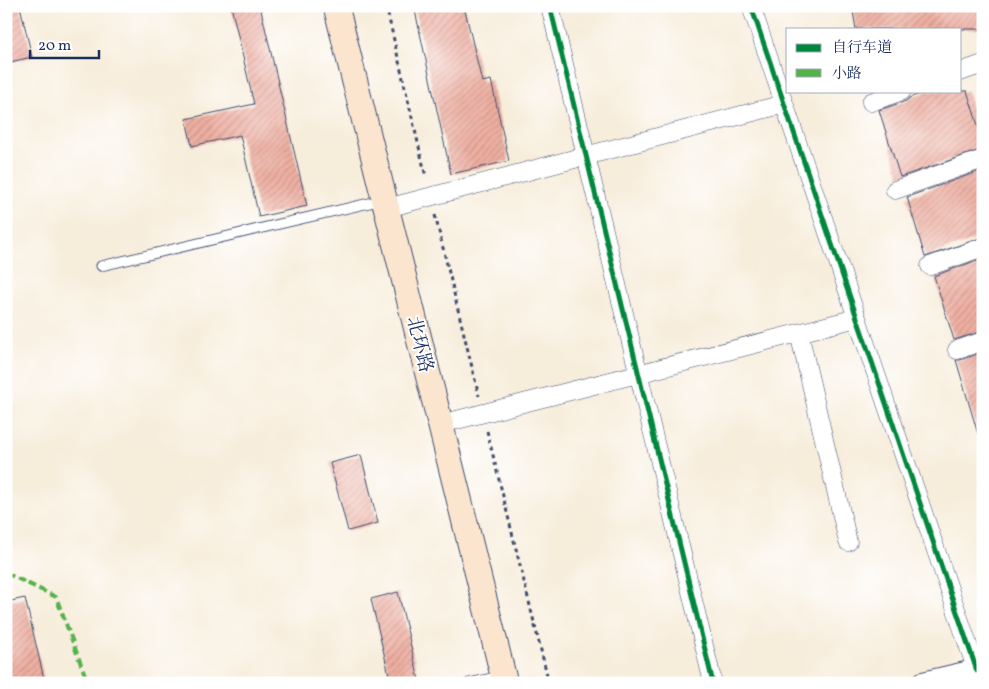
<svg xmlns="http://www.w3.org/2000/svg" width="989" height="689" font-family="Vollkorn,'Noto Serif SC',serif">
	<style>
		.building { fill: url(#building-hatch) }
		.lines { fill: none; stroke-linecap: round; stroke-linejoin: round }
		.service-casing { stroke: #3c4c71; stroke-width: 11 }
		.minor-casing { stroke: #3c4c71; stroke-width: 19 }
		.tertiary-casing { stroke: #3c4c71; stroke-width: 24 }
		.secondary-casing { stroke: #3c4c71; stroke-width: 27 }
		.path { stroke: #3c4c71; stroke-width: 3; stroke-dasharray: 4 4; stroke-linecap: butt }
		.service { stroke: #fff; stroke-width: 9 }
		.minor { stroke: #fff; stroke-width: 18 }
		.tertiary { stroke: #fff; stroke-width: 22 }
		.secondary { stroke: #fbe5cf; stroke-width: 25 }
		.quiet { stroke: #55b248; stroke-width: 4; stroke-dasharray: 8 4; stroke-linecap: butt }
		.cycleway-casing { stroke: #fff; stroke-width: 8 }
		.cycleway { stroke: #00873e; stroke-width: 5 }
		.labels { text-anchor: middle; stroke-width: 4; stroke-linejoin: round; paint-order: stroke }
		.street-label { font-size: 19px; fill: #1b2f5e; stroke: #fff }
	</style>
	<defs>
		<pattern id="building-hatch" width="6" height="6" patternUnits="userSpaceOnUse" patternTransform="scale(1.25)"><rect width="6" height="6" fill="#f0b0a2"/><path d="M-1 1l2-2M0 6l6-6M5 7l2-2" fill="none" stroke="#c29087"/></pattern>
	</defs>
	<rect width="100%" height="100%" fill="#fff"/>
	<filter id="ink" filterUnits="userSpaceOnUse"><feTurbulence type="fractalNoise" baseFrequency=".02" numOctaves="2"/><feDisplacementMap in="SourceGraphic" scale="10" xChannelSelector="R" yChannelSelector="G"/><feConvolveMatrix kernelMatrix="1 2 1 2 8 2 1 2 1" color-interpolation-filters="sRGB"/></filter>
	<filter id="wash" filterUnits="userSpaceOnUse"><feTurbulence type="fractalNoise" baseFrequency=".0096" numOctaves="4" result="noise"/><feDisplacementMap in="SourceGraphic" scale="20" xChannelSelector="R" yChannelSelector="G"/><feGaussianBlur stdDeviation="1.12" result="paint"/><feColorMatrix in="noise" values="0 0 0 0 0 0 0 0 0 0 0 0 0 0 0 0 0 1.4 0 .05"/><feComposite in="paint" operator="in"/></filter>
	<g filter="url(#wash)">
		<rect width="100%" height="100%" fill="#f7eddb"/>
		<g id="blocks">
			<path class="building" d="M 6,6 L 20,6 L 32,57 L 6,63 Z
				M 231,6 L 260,6 L 307,206 L 259,217 L 240,135 L 192,146 L 186,119 L 254,104 Z
				M 414,6 L 464,6 L 482,82 L 491,80 L 509,161 L 451,174 Z
				M 852,6 L 983,6 L 983,29 L 856,29 Z
				M 928,91 L 967,91 L 983,141 L 983,149 L 900,177 L 879,110 L 906,101 L 911,97 Z
				M 983,170 L 983,237 L 925,257 L 907,197 Z
				M 983,258 L 983,331 L 954,340 L 934,276 Z
				M 983,352 L 983,433 L 978,434 L 956,360 L 960,360 Z
				M 361,455 L 378,523 L 348,531 L 330,463 Z
				M 398,592 L 419,680 L 405,683 L 391,683 L 371,599 Z
				M 25,598 L 45,683 L 6,683 L 6,602 Z"/>
		</g>
	</g>
	<g filter="url(#ink)">
		<use href="#blocks" fill-opacity="0" stroke="#3c4c71" stroke-width="1"/>
		<g class="lines">
			<defs>
				<path id="service" d="M 101,266 L 382,200
					M 469,683 L 501,676"/>
				<path id="minor" d="M 550,6 L 713,683
					M 751,6 L 977,671
					M 960,72 L 983,64
					M 871,102 L 902,91
					M 895,190 L 983,159
					M 387,208 L 784,104
					M 930,266 L 983,247
					M 799,333 L 848,542
					M 957,350 L 983,341
					M 441,424 L 857,318"/>
				<path id="tertiary" d="M 923,683 L 983,669"/>
				<path id="secondary" d="M 336,6 L 505,683"/>
			</defs>
			<use href="#service" class="service-casing"/>
			<use href="#minor" class="minor-casing"/>
			<use href="#tertiary" class="tertiary-casing"/>
			<use href="#secondary" class="secondary-casing"/>
			<path class="path" d="M 386,6 L 426,177
				M 435,215 L 479,396
				M 487,431 L 549,683"/>
			<use href="#service" class="service"/>
			<use href="#minor" class="minor"/>
			<use href="#tertiary" class="tertiary"/>
			<use href="#secondary" class="secondary"/>
			<path class="quiet" d="M 6,573 L 56,597 L 88,683"/>
			<defs>
				<path id="cycleway" d="M 550,6 L 713,683
					M 751,6 L 977,671"/>
			</defs>
			<use href="#cycleway" class="cycleway-casing"/>
			<use href="#cycleway" class="cycleway"/>
		</g>
	</g>
	<g class="labels">
		<g class="street-label">
			<text transform="translate(421 344) rotate(76)" y="7">北环路</text>
		</g>
	</g>
	<rect width="989" height="689" fill="none" stroke="#fff" stroke-width="25"/>
	<rect x="786" y="28" width="175" height="65" fill="#ffffff" stroke="#a4acbf"/>
	<rect x="796" y="44" width="25" height="8" fill="#00873e" stroke="#a4acbf"/>
	<text x="832" y="52" font-size="15" fill="#1b2f5e">自行车道</text>
	<rect x="796" y="69" width="25" height="8" fill="#55b248" stroke="#a4acbf"/>
	<text x="832" y="78" font-size="15" fill="#1b2f5e">小路</text>
	<path d="M30 50v8h69v-8" fill="none" stroke="#1b2f5e" stroke-width="2.5"/>
	<text x="38" y="50" font-size="15" fill="#1b2f5e" stroke="#ffffff" stroke-width="4" paint-order="stroke">20 m</text>
</svg>
